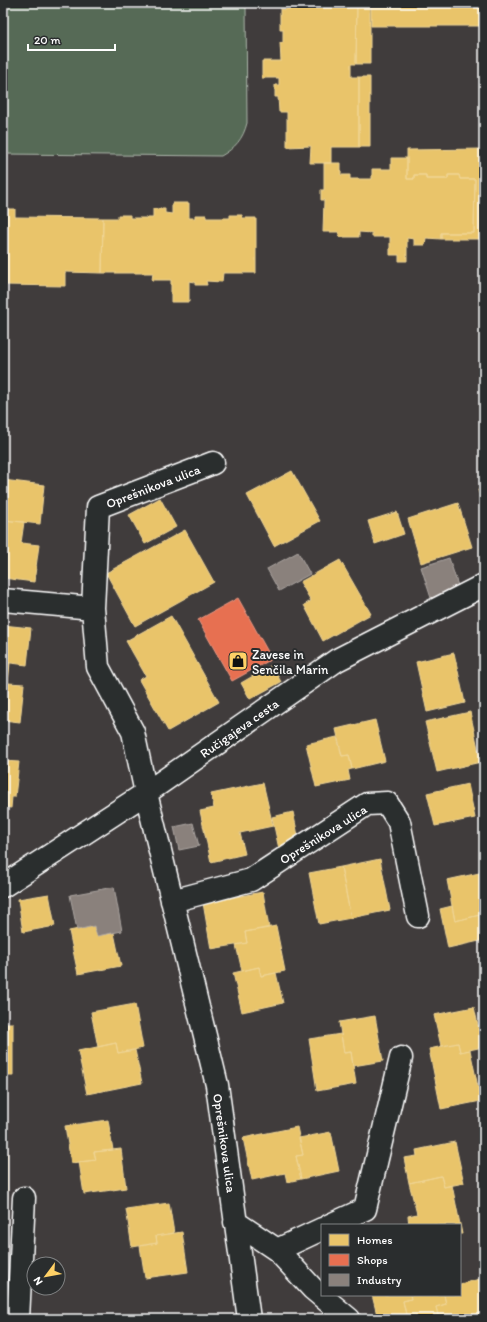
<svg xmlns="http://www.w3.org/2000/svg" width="487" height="1322" font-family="Itim,sans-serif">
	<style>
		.green { fill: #576b56; stroke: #abb5aa }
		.homes { fill: #e9c46a; stroke: #f0d697 }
		.shops { fill: #e76f51; stroke: #ee9a85 }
		.industry { fill: #8a817c; stroke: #ada7a3 }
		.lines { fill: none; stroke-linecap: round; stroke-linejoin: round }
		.minor-casing { stroke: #fff; stroke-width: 25 }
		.minor { stroke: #2a2d2e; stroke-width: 22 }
		.labels { text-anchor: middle; stroke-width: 4; stroke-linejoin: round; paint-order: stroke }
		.street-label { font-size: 13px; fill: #fff; stroke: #2a2d2e }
		.poi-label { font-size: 13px; fill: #fff; stroke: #2a2d2e; text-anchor: start }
	</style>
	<rect width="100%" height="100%" fill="#403c3c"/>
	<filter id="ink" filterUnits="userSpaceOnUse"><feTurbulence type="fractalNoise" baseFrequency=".025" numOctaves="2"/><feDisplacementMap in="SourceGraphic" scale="8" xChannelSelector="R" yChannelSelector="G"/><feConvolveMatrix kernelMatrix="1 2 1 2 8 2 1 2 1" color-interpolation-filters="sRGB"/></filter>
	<g filter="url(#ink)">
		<path class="green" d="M 3,3 L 245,3 L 246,6 L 247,123 C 243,139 235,148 221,156 L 3,154 Z"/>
		<path class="homes" d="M 287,3 L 357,3 L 356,64 L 351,64 L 351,77 L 359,77 L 359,147 L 331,147 L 331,163 L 310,163 L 311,146 L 287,147 L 287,112 L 279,112 L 278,97 L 275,97 L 275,85 L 279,85 L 279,78 L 262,78 L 262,61 L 281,61 L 280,43 L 283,43 L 283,29 L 280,29 L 280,9 L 288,9 Z
			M 357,3 L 370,3 L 370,64 L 356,64 Z
			M 371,3 L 484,3 L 484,26 L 371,26 Z
			M 359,77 L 370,77 L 370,147 L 359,147 Z
			M 484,149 L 484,239 L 441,239 L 441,233 L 474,233 L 475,179 L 460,179 L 459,175 L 448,175 L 448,179 L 426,179 L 426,175 L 414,175 L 414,179 L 407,179 L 407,150 Z
			M 391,158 L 407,158 L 407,179 L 414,179 L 414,175 L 426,175 L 426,179 L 448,179 L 448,175 L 459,175 L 460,179 L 475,179 L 474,233 L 441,233 L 441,239 L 426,238 L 425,245 L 414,245 L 414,239 L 407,238 L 407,261 L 399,261 L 399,255 L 390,255 L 390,237 L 372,237 L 372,233 L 359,232 L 359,237 L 339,237 L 339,232 L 323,232 L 324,200 L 321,200 L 321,190 L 324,190 L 324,163 L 341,163 L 341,175 L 350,175 L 350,179 L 372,179 L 372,169 L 391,169 Z
			M 172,203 L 189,203 L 189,218 L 195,218 L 195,215 L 206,215 L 206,218 L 230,218 L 230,215 L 242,215 L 242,218 L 256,218 L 256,273 L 223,273 L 222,282 L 206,281 L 207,285 L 195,285 L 195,282 L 189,281 L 189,302 L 171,302 L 171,280 L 152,280 L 153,273 L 102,273 L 103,218 L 118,218 L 118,215 L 130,215 L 130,218 L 153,218 L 153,209 L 165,209 L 165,213 L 172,214 Z
			M 3,209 L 15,209 L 15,217 L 103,218 L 102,273 L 65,272 L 65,286 L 3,285 Z
			M 292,471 L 320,521 L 274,546 L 247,495 Z
			M 3,480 L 44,485 L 40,524 L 3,520 Z
			M 484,488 L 484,507 L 478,490 Z
			M 160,498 L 176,527 L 145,544 L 129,515 Z
			M 458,503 L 472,547 L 421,563 L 408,519 Z
			M 397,512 L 404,534 L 375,544 L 368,521 Z
			M 3,520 L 24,522 L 21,543 L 39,545 L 34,582 L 3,578 Z
			M 185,530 L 214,582 L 135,626 L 106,573 Z
			M 340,560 L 371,614 L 323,641 L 304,605 L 311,601 L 300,582 Z
			M 171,616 L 219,702 L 168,731 L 139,680 L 146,676 L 126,641 Z
			M 3,625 L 31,628 L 27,665 L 3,662 Z
			M 454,653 L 465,703 L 427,712 L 416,662 Z
			M 3,662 L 10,663 L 8,683 L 24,684 L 20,722 L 3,720 Z
			M 272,665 L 281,682 L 250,699 L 241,683 Z
			M 470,712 L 481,762 L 437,772 L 425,722 Z
			M 375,720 L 385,761 L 352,769 L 349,755 L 342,756 L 336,729 Z
			M 337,737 L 342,756 L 349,755 L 352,769 L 348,770 L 350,780 L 316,787 L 306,744 Z
			M 3,761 L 19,762 L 15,797 L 12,797 L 11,808 L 3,807 Z
			M 263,783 L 273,826 L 240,833 L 245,854 L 211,862 L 200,811 L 214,808 L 211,794 Z
			M 468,784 L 475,818 L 435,826 L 427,793 Z
			M 3,811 L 6,812 L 3,842 Z
			M 293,812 L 300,845 L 279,849 L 272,817 Z
			M 380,859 L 390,910 L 351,918 L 341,867 Z
			M 341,867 L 351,918 L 319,924 L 309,873 Z
			M 484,872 L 484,914 L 455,921 L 447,880 Z
			M 263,892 L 269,928 L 245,932 L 247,943 L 211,949 L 203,903 Z
			M 49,894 L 55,926 L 23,932 L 18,899 Z
			M 452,906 L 455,921 L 484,914 L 484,940 L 448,948 L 440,909 Z
			M 94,926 L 97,936 L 114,933 L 121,966 L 78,974 L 69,931 Z
			M 276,926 L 285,971 L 261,976 L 259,967 L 242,971 L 236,945 L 247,943 L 245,932 Z
			M 259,967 L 261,976 L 276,973 L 283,1003 L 242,1012 L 233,973 Z
			M 135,1004 L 143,1048 L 118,1053 L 116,1043 L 98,1047 L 91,1012 Z
			M 474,1007 L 483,1047 L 460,1052 L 458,1043 L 441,1046 L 434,1015 Z
			M 375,1016 L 383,1061 L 353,1066 L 351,1052 L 344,1053 L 339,1022 Z
			M 3,1023 L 13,1023 L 13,1076 L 3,1076 Z
			M 341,1034 L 344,1053 L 351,1052 L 356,1084 L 317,1091 L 309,1039 Z
			M 116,1043 L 118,1053 L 135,1050 L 142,1083 L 87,1094 L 78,1051 Z
			M 458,1043 L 460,1052 L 470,1050 L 481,1101 L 441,1109 L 429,1049 Z
			M 108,1120 L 113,1150 L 94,1152 L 96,1160 L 71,1163 L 65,1126 Z
			M 297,1127 L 303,1155 L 296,1156 L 301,1179 L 287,1182 L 285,1173 L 252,1180 L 243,1138 Z
			M 331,1132 L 339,1171 L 301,1179 L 296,1156 L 303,1155 L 299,1138 Z
			M 455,1142 L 464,1183 L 444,1187 L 441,1176 L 409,1183 L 404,1158 L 417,1156 L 416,1150 Z
			M 3,1145 L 7,1145 L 7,1199 L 3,1199 Z
			M 121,1149 L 126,1188 L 84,1194 L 79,1162 L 96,1160 L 94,1152 Z
			M 441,1176 L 444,1187 L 452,1185 L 462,1234 L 460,1234 L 460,1225 L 409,1225 L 408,1216 L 417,1214 L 409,1183 Z
			M 169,1203 L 174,1233 L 156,1236 L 157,1243 L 132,1247 L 126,1209 Z
			M 182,1232 L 188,1272 L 145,1278 L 140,1246 L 157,1243 L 156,1236 Z
			M 484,1278 L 484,1319 L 439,1319 L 436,1307 L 446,1304 L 444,1295 L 460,1295 L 460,1284 Z
			M 372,1295 L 410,1295 L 411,1299 L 403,1301 L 407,1319 L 378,1319 Z
			M 410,1295 L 444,1295 L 446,1304 L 436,1307 L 439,1319 L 407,1319 L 403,1301 L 411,1299 Z"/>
		<path class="shops" d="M 238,598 L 272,659 L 232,681 L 198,620 Z"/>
		<path class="industry" d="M 298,552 L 310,574 L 279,591 L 267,569 Z
			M 449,558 L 459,589 L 431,598 L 421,567 Z
			M 193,823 L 199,846 L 179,850 L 174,827 Z
			M 114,887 L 122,931 L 97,936 L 94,926 L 77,930 L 70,895 Z"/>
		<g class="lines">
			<defs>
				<path id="minor" d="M 213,463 L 98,507 L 93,608 L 98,667 L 133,732 L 146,793 L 217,1085 L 249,1319
					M 3,600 L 93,608
					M 3,886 L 146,793 L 337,660 L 484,585
					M 172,901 L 251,880 L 367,804 L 387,803 L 399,822 L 418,916
					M 235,1222 L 277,1250 L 313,1289 L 349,1319
					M 330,1225 L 365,1209 L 401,1058
					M 277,1250 L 322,1229
					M 18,1319 L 24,1198"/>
			</defs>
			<use href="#minor" class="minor-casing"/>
			<use href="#minor" class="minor"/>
		</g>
	</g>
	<defs>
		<symbol id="shop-square" viewBox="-11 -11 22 22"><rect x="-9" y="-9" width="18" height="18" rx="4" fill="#ffd166" stroke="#2a2d2e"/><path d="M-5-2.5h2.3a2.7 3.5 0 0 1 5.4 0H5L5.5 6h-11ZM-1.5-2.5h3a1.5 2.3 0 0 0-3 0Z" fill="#111"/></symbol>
	</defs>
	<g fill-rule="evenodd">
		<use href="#shop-square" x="227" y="650" width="22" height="22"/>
	</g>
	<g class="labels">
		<g class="street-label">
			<text transform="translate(153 486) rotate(-21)" y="5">Oprešnikova ulica</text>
			<text transform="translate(239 728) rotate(-35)" y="5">Ručigajeva cesta</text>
			<text transform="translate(323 834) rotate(-32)" y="5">Oprešnikova ulica</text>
			<text transform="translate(225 1143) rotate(82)" y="5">Oprešnikova ulica</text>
		</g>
		<g class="poi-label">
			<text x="252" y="659">Zavese in<tspan x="252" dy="15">Senčila Marin</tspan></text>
		</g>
	</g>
	<rect width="487" height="1322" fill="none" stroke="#2a2d2e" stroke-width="16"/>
	<rect x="8" y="8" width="471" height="1306" fill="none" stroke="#fff" stroke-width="1.5" filter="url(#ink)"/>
	<rect x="321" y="1224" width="140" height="72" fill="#2a2d2e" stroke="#7f8182"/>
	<rect x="329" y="1234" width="20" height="12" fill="#e9c46a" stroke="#7f8182"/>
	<text x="357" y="1244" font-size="12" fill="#ffffff">Homes</text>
	<rect x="329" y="1254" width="20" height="12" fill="#e76f51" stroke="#7f8182"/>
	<text x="357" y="1264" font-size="12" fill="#ffffff">Shops</text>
	<rect x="329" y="1274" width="20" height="12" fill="#8a817c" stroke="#7f8182"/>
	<text x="357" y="1284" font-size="12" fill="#ffffff">Industry</text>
	<g transform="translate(46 1276) rotate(238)"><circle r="19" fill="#2a2d2e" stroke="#7f8182"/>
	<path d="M0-3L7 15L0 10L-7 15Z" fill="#ffd166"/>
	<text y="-6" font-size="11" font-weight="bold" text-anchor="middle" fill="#ffffff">N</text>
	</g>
	<path d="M28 44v6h87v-6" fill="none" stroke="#ffffff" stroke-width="2"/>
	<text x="34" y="44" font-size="12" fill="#ffffff" stroke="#2a2d2e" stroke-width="3" paint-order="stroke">20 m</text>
</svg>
